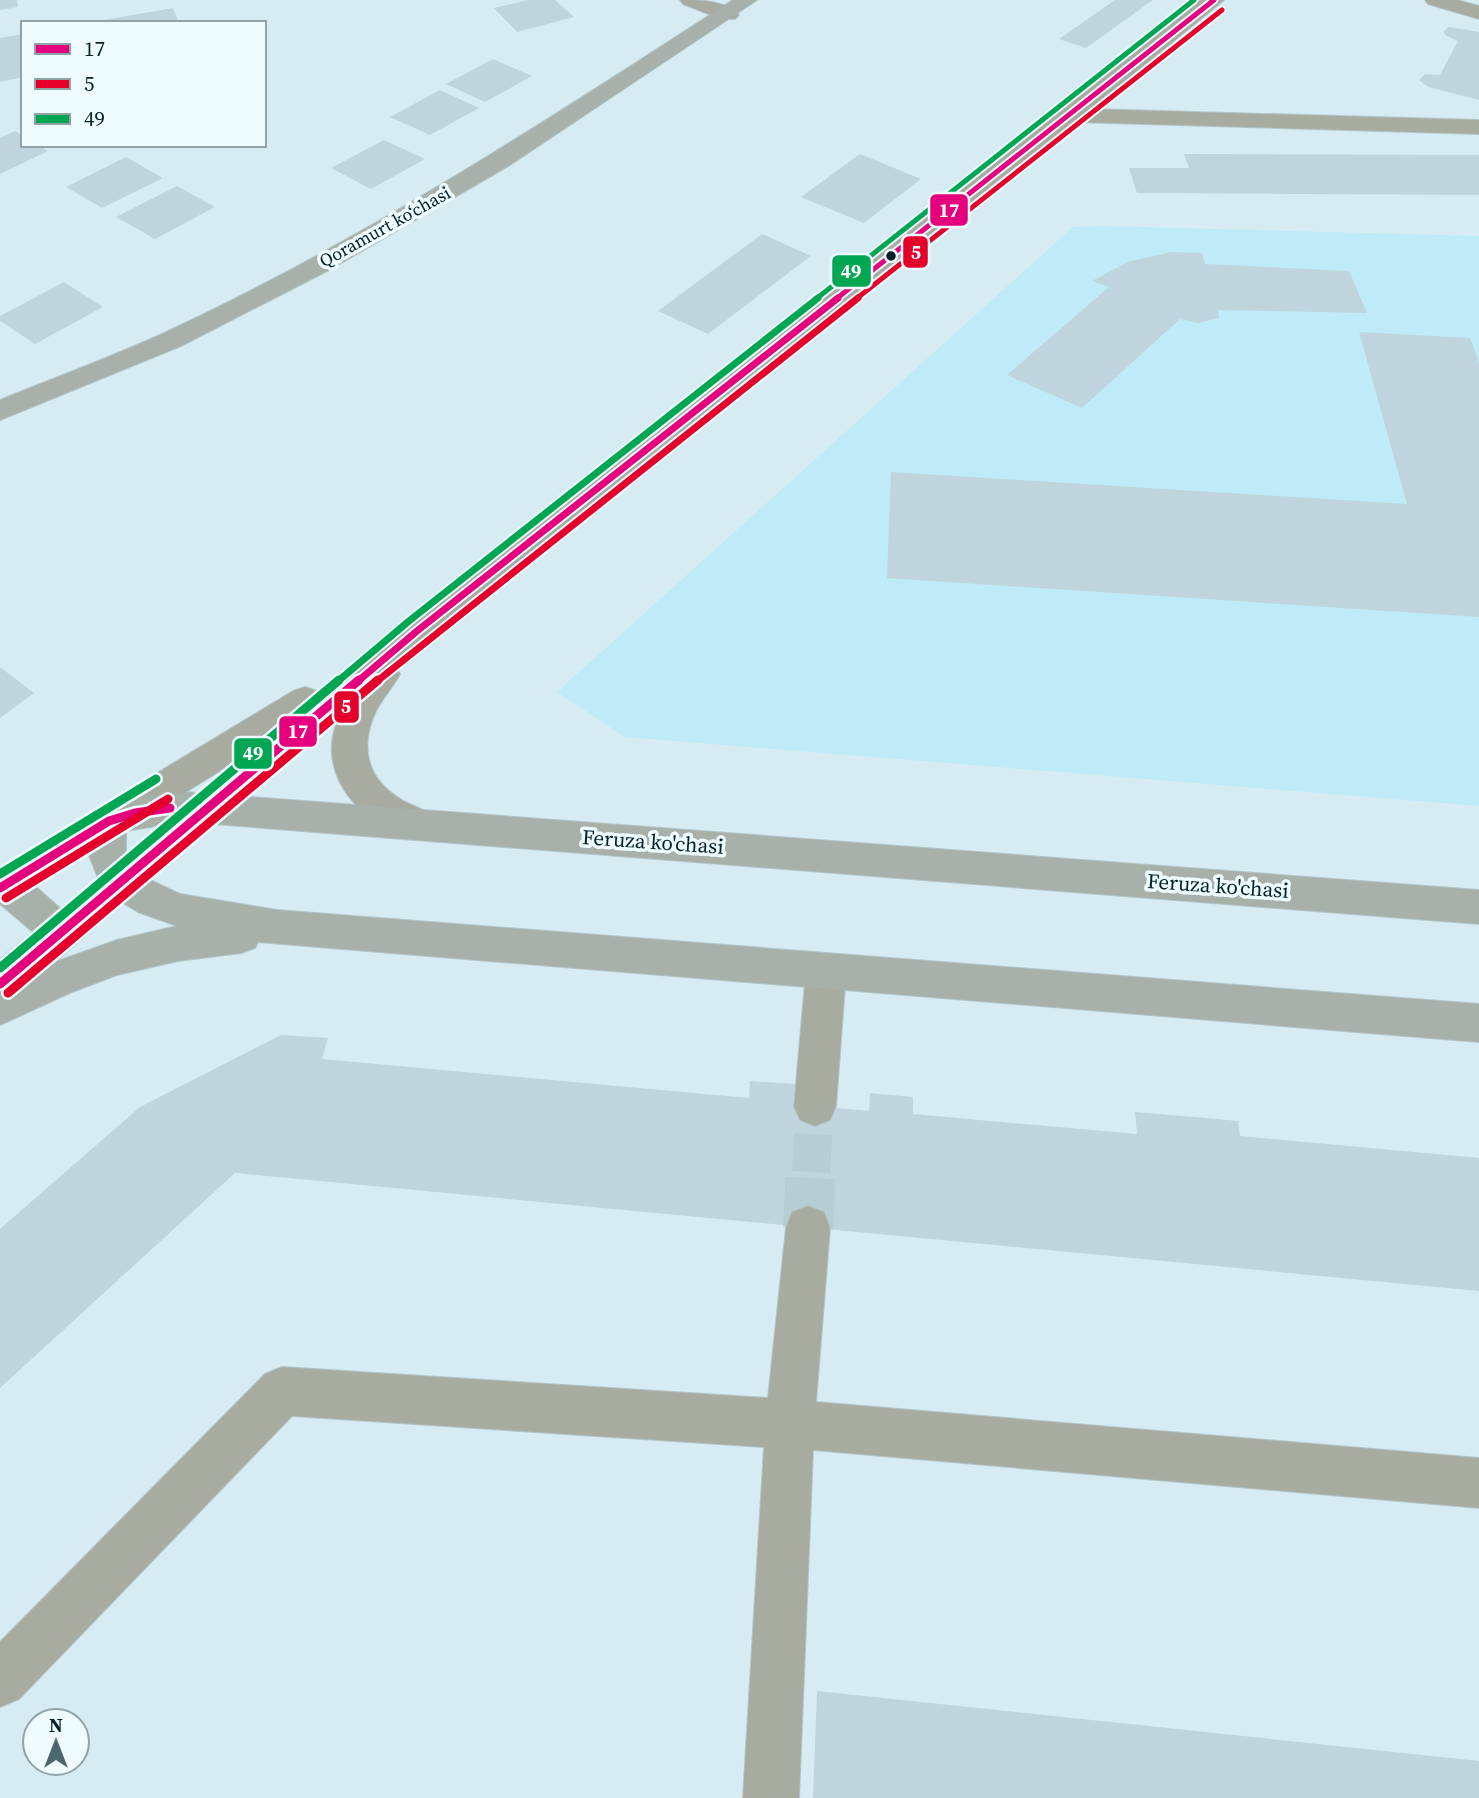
<svg xmlns="http://www.w3.org/2000/svg" width="1479" height="1798" font-family="'Source Serif 4',serif">
	<style>
		.built { fill: #beebf7 }
		.building { fill: #bfd4dd }
		.lines { fill: none; stroke-linecap: round; stroke-linejoin: round }
		.minor-tunnel-far1 { stroke: #b6cdd4; stroke-width: 38; stroke-dasharray: 38 19; stroke-linecap: butt }
		.minor-tunnel { stroke: #b6cdd4; stroke-width: 50; stroke-dasharray: 50 24; stroke-linecap: butt }
		.minor-casing { stroke: #b2c6cb; stroke-width: 2 }
		.major-casing { stroke: #b2c6cb; stroke-width: 2 }
		.minor { fill: #a8aba0; fill-rule: evenodd }
		.major { fill: #a7b0a9; fill-rule: evenodd }
		.bus-1-far2-casing { stroke: #eefbff; stroke-width: 9 }
		.bus-1-far1-casing { stroke: #eefbff; stroke-width: 11 }
		.bus-1-casing { stroke: #eefbff; stroke-width: 14 }
		.bus-2-far2-casing { stroke: #eefbff; stroke-width: 9 }
		.bus-2-far1-casing { stroke: #eefbff; stroke-width: 11 }
		.bus-2-casing { stroke: #eefbff; stroke-width: 14 }
		.bus-3-far2-casing { stroke: #eefbff; stroke-width: 9 }
		.bus-3-far1-casing { stroke: #eefbff; stroke-width: 11 }
		.bus-3-casing { stroke: #eefbff; stroke-width: 14 }
		.bus-1-far2 { stroke: #e5007d; stroke-width: 5 }
		.bus-1-far1 { stroke: #e5007d; stroke-width: 7 }
		.bus-1 { stroke: #e5007d; stroke-width: 9 }
		.bus-2-far2 { stroke: #e4002b; stroke-width: 5 }
		.bus-2-far1 { stroke: #e4002b; stroke-width: 7 }
		.bus-2 { stroke: #e4002b; stroke-width: 9 }
		.bus-3-far2 { stroke: #00a651; stroke-width: 5 }
		.bus-3-far1 { stroke: #00a651; stroke-width: 7 }
		.bus-3 { stroke: #00a651; stroke-width: 9 }
		.bus-dot { fill: #022027; stroke: #eefbff; stroke-width: 2.5 }
		.labels { text-anchor: middle; stroke-width: 7; stroke-linejoin: round; paint-order: stroke }
		.far-street-label { font-size: 18px; fill: #022027; stroke: #eefbff }
		.street-label { font-size: 21px; fill: #022027; stroke: #eefbff }
		.line-badge { stroke: #eefbff; stroke-width: 2.5 }
		.badge-label { font-size: 19px; text-anchor: middle; font-weight: bold; fill: #fff }
	</style>
	<rect width="100%" height="100%" fill="#d6ecf2"/>
	<path class="built" d="M 1106,226 L 1479,236 L 1479,806 L 625,737 L 557,692 L 1073,227 Z"/>
	<path class="building" d="M 0,0 L 17,0 L 18,7 L 0,10 Z
		M 528,0 L 555,0 L 574,17 L 517,32 L 494,8 Z
		M 1115,0 L 1153,0 L 1086,48 L 1059,39 Z
		M 173,8 L 179,23 L 98,23 L 98,21 Z
		M 1449,27 L 1479,32 L 1479,100 L 1428,87 L 1419,80 L 1425,74 L 1440,75 L 1458,41 L 1445,35 L 1444,31 Z
		M 23,34 L 23,77 L 0,82 L 0,38 Z
		M 493,59 L 532,76 L 485,102 L 446,84 Z
		M 440,90 L 479,108 L 430,135 L 390,117 Z
		M 15,131 L 23,136 L 23,145 L 39,145 L 48,151 L 0,174 L 0,138 Z
		M 384,140 L 425,159 L 371,189 L 331,168 Z
		M 860,154 L 921,179 L 864,223 L 801,197 Z
		M 1184,154 L 1479,155 L 1479,195 L 1137,193 L 1129,168 L 1189,168 Z
		M 126,157 L 163,178 L 102,208 L 66,187 Z
		M 177,186 L 215,207 L 155,239 L 116,217 Z
		M 762,234 L 811,256 L 708,334 L 658,311 Z
		M 1171,252 L 1202,253 L 1205,264 L 1349,271 L 1367,313 L 1218,310 L 1219,318 L 1198,323 L 1180,319 L 1082,408 L 1007,375 L 1109,287 L 1092,281 L 1128,262 Z
		M 64,282 L 103,307 L 35,344 L 0,321 L 0,316 Z
		M 1359,332 L 1470,338 L 1479,362 L 1479,617 L 887,578 L 891,472 L 1407,504 Z
		M 0,667 L 34,693 L 0,718 Z
		M 281,1035 L 328,1038 L 322,1059 L 749,1098 L 750,1081 L 795,1084 L 793,1104 L 869,1111 L 870,1093 L 913,1097 L 913,1114 L 1137,1134 L 1135,1112 L 1206,1118 L 1238,1121 L 1240,1136 L 1479,1158 L 1479,1291 L 235,1173 L 0,1388 L 0,1229 L 140,1107 Z
		M 817,1691 L 1479,1761 L 1479,1798 L 813,1798 Z"/>
	<g class="lines">
		<path class="minor-tunnel-far1" d="M 811,1172 L 815,1106"/>
		<path class="minor-tunnel" d="M 808,1228 L 811,1170"/>
		<defs>
			<path id="minor" d="M 680,0 C 698,0 726,0 739,15 L 735,19 L 721,19 L 683,4 Z
				M 1201,0 L 1224,0 L 1091,109 L 1479,120 L 1479,134 L 1075,122 L 396,667 L 400,674 C 393,687 383,698 376,711 C 359,747 367,780 402,800 C 416,808 429,809 437,824 L 431,835 C 415,840 406,835 390,828 C 346,808 318,764 339,717 L 222,818 L 209,822 L 196,818 L 191,807 L 196,796 L 250,752 L 122,832 L 109,836 L 96,832 L 91,821 L 96,810 L 293,691 L 305,687 L 317,691 L 319,694 L 405,622 Z
				M 1425,0 L 1457,0 L 1479,6 L 1479,19 L 1428,4 Z
				M 826,954 L 840,959 L 846,972 L 836,1106 L 830,1120 L 815,1126 L 800,1120 L 794,1106 L 806,972 L 812,959 Z
				M 808,1206 L 824,1212 L 830,1228 L 816,1402 L 1479,1458 L 1479,1508 L 813,1450 L 799,1798 L 743,1798 L 764,1447 L 292,1416 L 19,1699 L 0,1707 L 0,1642 L 265,1374 L 282,1367 L 768,1398 L 786,1228 L 792,1212 Z"/>
			<path id="major" d="M 733,0 L 757,0 L 510,165 L 331,269 L 181,346 L 0,420 L 0,400 C 54,378 109,358 162,334 C 363,241 548,120 733,0 Z
				M 185,792 L 1479,890 L 1479,924 L 214,824 L 150,880 L 180,894 L 277,910 L 1479,1004 L 1479,1042 L 258,942 L 255,948 L 241,953 L 178,961 L 117,975 L 72,992 L 0,1025 L 0,959 L 33,932 L 0,904 L 0,868 L 96,810 L 135,798 ZM 162,825 L 126,854 L 126,831 ZM 88,853 L 98,878 L 61,909 L 35,886 ZM 123,903 L 138,912 L 177,926 L 117,940 L 55,962 Z"/>
		</defs>
		<use href="#minor" class="minor-casing"/>
		<use href="#major" class="major-casing"/>
		<use href="#minor" class="minor"/>
		<use href="#major" class="major"/>
		<defs>
			<path id="bus-1-far2" d="M 836,299 L 1214,0"/>
			<path id="bus-1-far1" d="M 357,682 L 417,631 L 838,298"/>
			<path id="bus-1" d="M 0,888 L 109,821 L 135,813 L 170,808
				M 0,984 L 359,680"/>
			<path id="bus-2-far2" d="M 856,299 L 1222,10"/>
			<path id="bus-2-far1" d="M 376,682 L 858,298"/>
			<path id="bus-2" d="M 6,898 L 168,799
				M 8,993 L 378,680"/>
			<path id="bus-3-far2" d="M 816,299 L 1194,0"/>
			<path id="bus-3-far1" d="M 337,682 L 409,621 L 818,298"/>
			<path id="bus-3" d="M 0,874 L 156,779
				M 0,968 L 339,680"/>
		</defs>
		<use href="#bus-1-far2" class="bus-1-far2-casing"/>
		<use href="#bus-1-far1" class="bus-1-far1-casing"/>
		<use href="#bus-1" class="bus-1-casing"/>
		<use href="#bus-2-far2" class="bus-2-far2-casing"/>
		<use href="#bus-2-far1" class="bus-2-far1-casing"/>
		<use href="#bus-2" class="bus-2-casing"/>
		<use href="#bus-3-far2" class="bus-3-far2-casing"/>
		<use href="#bus-3-far1" class="bus-3-far1-casing"/>
		<use href="#bus-3" class="bus-3-casing"/>
		<use href="#bus-1-far2" class="bus-1-far2"/>
		<use href="#bus-1-far1" class="bus-1-far1"/>
		<use href="#bus-1" class="bus-1"/>
		<use href="#bus-2-far2" class="bus-2-far2"/>
		<use href="#bus-2-far1" class="bus-2-far1"/>
		<use href="#bus-2" class="bus-2"/>
		<use href="#bus-3-far2" class="bus-3-far2"/>
		<use href="#bus-3-far1" class="bus-3-far1"/>
		<use href="#bus-3" class="bus-3"/>
	</g>
	<circle class="bus-dot" cx="891" cy="256" r="6"/>
	<g class="labels">
		<g class="far-street-label">
			<text transform="translate(385 227) rotate(-29)" y="6">Qoramurt koʻchasi</text>
		</g>
		<g class="street-label">
			<text transform="translate(653 842) rotate(4)" y="7">Feruza ko'chasi</text>
			<text transform="translate(1218 886) rotate(4)" y="7">Feruza ko'chasi</text>
		</g>
	</g>
	<g class="line-badge">
		<rect x="929" y="193" width="40" height="34" rx="7" fill="#e5007d"/>
		<rect x="902" y="235" width="27" height="34" rx="7" fill="#e4002b"/>
		<rect x="831" y="254" width="41" height="34" rx="7" fill="#00a651"/>
		<rect x="333" y="690" width="27" height="34" rx="7" fill="#e4002b"/>
		<rect x="278" y="715" width="40" height="33" rx="7" fill="#e5007d"/>
		<rect x="233" y="737" width="40" height="33" rx="7" fill="#00a651"/>
	</g>
	<g class="badge-label">
		<text x="949" y="217">17</text>
		<text x="916" y="259">5</text>
		<text x="851" y="278">49</text>
		<text x="346" y="713">5</text>
		<text x="298" y="738">17</text>
		<text x="253" y="760">49</text>
	</g>
	<rect x="21" y="21" width="245" height="126" fill="#eefbff" stroke="#90a3a9" stroke-width="2"/>
	<rect x="35" y="44" width="35" height="10" fill="#e5007d" stroke="#90a3a9" stroke-width="2"/>
	<text x="84" y="56" font-size="21" fill="#022027">17</text>
	<rect x="35" y="79" width="35" height="10" fill="#e4002b" stroke="#90a3a9" stroke-width="2"/>
	<text x="84" y="91" font-size="21" fill="#022027">5</text>
	<rect x="35" y="114" width="35" height="10" fill="#00a651" stroke="#90a3a9" stroke-width="2"/>
	<text x="84" y="126" font-size="21" fill="#022027">49</text>
	<g transform="translate(56 1742)"><circle r="33" fill="#eefbff" stroke="#90a3a9" stroke-width="2"/>
	<path d="M0-5L12 26L0 18L-12 26Z" fill="#4c676e"/>
	<text y="-10" font-size="19" font-weight="bold" text-anchor="middle" fill="#022027">N</text>
	</g>
</svg>
